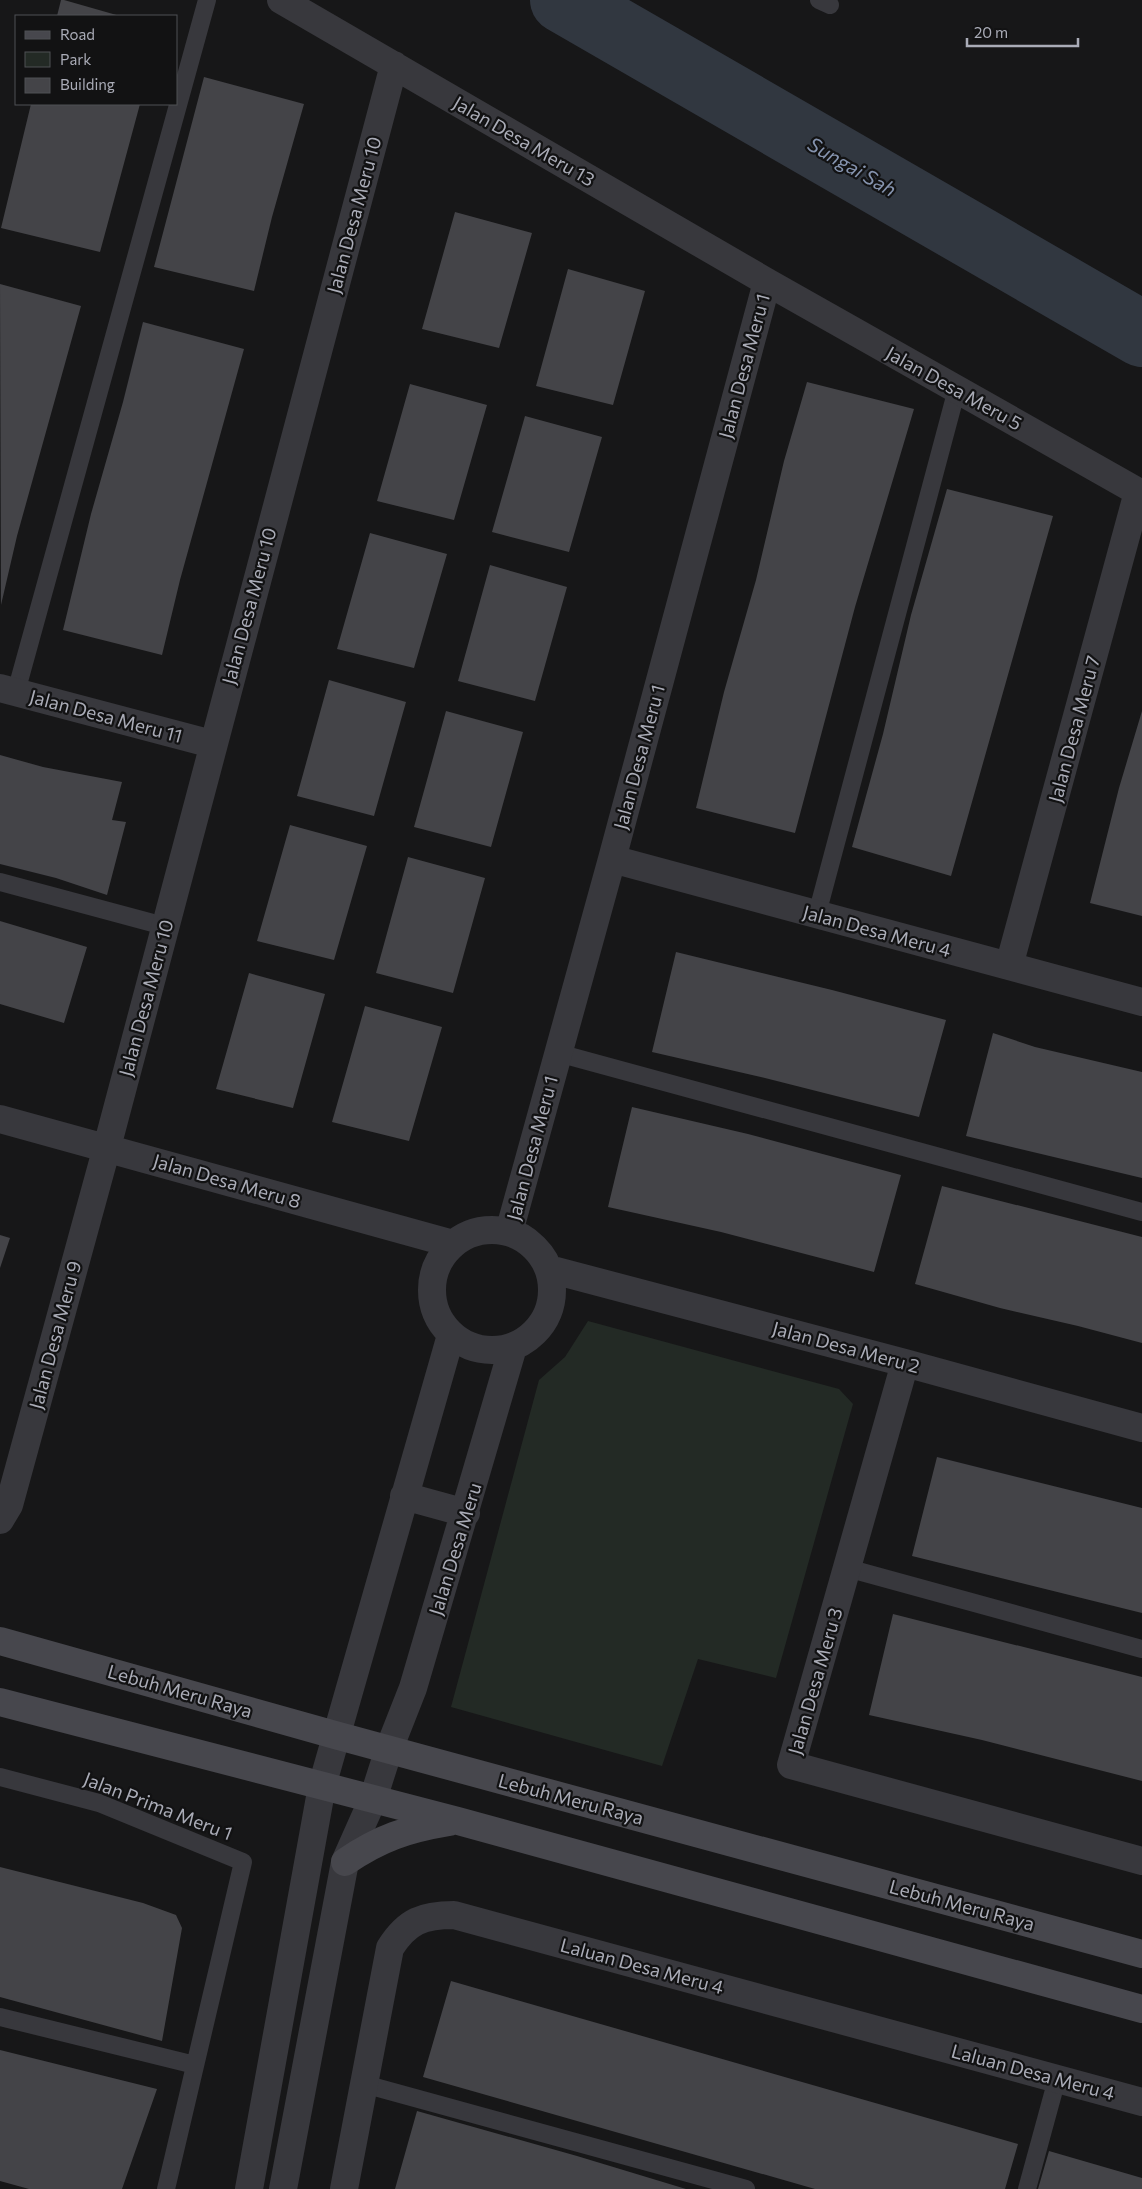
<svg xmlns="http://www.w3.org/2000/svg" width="1142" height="2189" font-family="Commissioner,sans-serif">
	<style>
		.green { fill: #232a25 }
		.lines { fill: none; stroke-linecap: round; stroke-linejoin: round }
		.river { stroke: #313740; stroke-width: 66 }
		.building { fill: #444448 }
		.lane { stroke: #38383d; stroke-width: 18 }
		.street { stroke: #38383d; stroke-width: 28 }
		.secondary { stroke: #47474d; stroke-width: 28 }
		.labels { text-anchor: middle; stroke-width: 4.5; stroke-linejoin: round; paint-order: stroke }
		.street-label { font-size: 19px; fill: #aaacb7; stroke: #121213 }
		.water-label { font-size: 20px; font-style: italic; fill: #8593ae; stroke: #121213 }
	</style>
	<rect width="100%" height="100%" fill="#171718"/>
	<path class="green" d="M 588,1321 L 839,1389 L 853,1404 L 776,1678 L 698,1659 L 662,1766 L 451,1707 L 539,1380 L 565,1357 Z"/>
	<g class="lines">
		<path class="river" d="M 563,0 L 1142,334"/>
	</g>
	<path class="building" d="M 61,0 L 64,0 L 120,16 L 57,16 Z
		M 204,77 L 304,104 L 272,217 L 254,291 L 154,267 Z
		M 31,104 L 140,104 L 100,252 L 1,228 Z
		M 455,212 L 532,233 L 499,348 L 422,329 Z
		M 568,269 L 645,291 L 613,405 L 536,386 Z
		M 0,284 L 81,306 L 17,536 L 1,605 Z
		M 143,322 L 244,349 L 180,580 L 162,655 L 63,630 L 91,514 L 123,402 Z
		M 807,382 L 914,409 L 855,607 L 795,833 L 696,808 L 724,692 L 756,580 L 784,461 Z
		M 410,384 L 487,405 L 454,520 L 377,501 Z
		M 525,416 L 602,437 L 569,552 L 492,532 Z
		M 947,489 L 1053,516 L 951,876 L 852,847 L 883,734 L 911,615 Z
		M 370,533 L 447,554 L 414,668 L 337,649 Z
		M 490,565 L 567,587 L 535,701 L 458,681 Z
		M 329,680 L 406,702 L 374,816 L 297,796 Z
		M 446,711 L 523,732 L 491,847 L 414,827 Z
		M 1142,711 L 1142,916 L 1090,903 L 1119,788 Z
		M 0,755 L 43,767 L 122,782 L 112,820 L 126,822 L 107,895 L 56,878 L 0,864 Z
		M 290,825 L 367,846 L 334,960 L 257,941 Z
		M 408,857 L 485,878 L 453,993 L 376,973 Z
		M 0,921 L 87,947 L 64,1023 L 0,1004 Z
		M 676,952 L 832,990 L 946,1020 L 919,1117 L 765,1078 L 652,1052 Z
		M 249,973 L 325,994 L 293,1108 L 216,1089 Z
		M 365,1006 L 442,1027 L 409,1141 L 332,1122 Z
		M 993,1033 L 1035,1047 L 1142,1072 L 1142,1178 L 966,1136 Z
		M 632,1107 L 748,1134 L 901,1175 L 874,1272 L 721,1232 L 608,1207 Z
		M 942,1186 L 1142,1237 L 1142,1343 L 1078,1326 L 1000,1308 L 915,1284 Z
		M 0,1235 L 10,1238 L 0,1268 Z
		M 937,1457 L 1142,1508 L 1142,1613 L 912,1556 Z
		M 893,1614 L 1142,1677 L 1142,1781 L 982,1740 L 869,1715 Z
		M 0,1867 L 143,1903 L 176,1915 L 182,1928 L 162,2041 L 0,1997 Z
		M 451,1981 L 1018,2144 L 1005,2189 L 815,2189 L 423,2077 Z
		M 0,2050 L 157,2089 L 122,2189 L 29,2189 L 0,2181 Z
		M 417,2111 L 577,2156 L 686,2189 L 395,2189 Z
		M 1049,2151 L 1142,2178 L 1142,2189 L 1038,2189 Z"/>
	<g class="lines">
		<path class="lane" d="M 819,0 L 830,5
			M 16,692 L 207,0
			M 0,882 L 164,926
			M 817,914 L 957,389
			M 558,1053 L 1142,1212
			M 847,1568 L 1142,1649
			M 0,1777 L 99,1803 L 243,1862 L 166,2189
			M 0,2017 L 195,2065
			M 364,2084 L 746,2189
			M 1027,2189 L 1057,2079"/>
		<path class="street" d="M 281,0 L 767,282 L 1142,494
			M 0,688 L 212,744
			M 612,859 L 1142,1002
			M 1009,966 L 1138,492
			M 0,1119 L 453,1244
			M432 1290a60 60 0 1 1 120 0a60 60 0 1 1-120 0Z
			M 509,1232 L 612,859 L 767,282
			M 549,1269 L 905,1363 L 1142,1428
			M 905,1363 L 791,1765 L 1142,1861
			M 404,1496 L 466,1513
			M 0,1520 L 9,1505 L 107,1147 L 394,65
			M 249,2189 L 322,1786 L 451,1335
			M 283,2189 L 345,1862 L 373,1799 L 389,1749 L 413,1688 L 513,1347
			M 344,2189 L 390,1948 C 407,1921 423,1915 454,1915 L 1142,2102"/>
		<path class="secondary" d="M 0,1641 L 335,1735 L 1142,1954
			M 0,1702 L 458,1821 L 1142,2009
			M 345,1862 C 380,1838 407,1829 449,1822"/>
	</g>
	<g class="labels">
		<g class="street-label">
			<text transform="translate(524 141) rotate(30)" y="7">Jalan Desa Meru 13</text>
			<text transform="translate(354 215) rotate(-75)" y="7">Jalan Desa Meru 10</text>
			<text transform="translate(744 366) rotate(-75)" y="7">Jalan Desa Meru 1</text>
			<text transform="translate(954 388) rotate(29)" y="7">Jalan Desa Meru 5</text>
			<text transform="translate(249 606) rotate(-75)" y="7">Jalan Desa Meru 10</text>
			<text transform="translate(106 716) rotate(15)" y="7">Jalan Desa Meru 11</text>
			<text transform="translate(1074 729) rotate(-75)" y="7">Jalan Desa Meru 7</text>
			<text transform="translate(639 757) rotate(-75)" y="7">Jalan Desa Meru 1</text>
			<text transform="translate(877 931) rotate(15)" y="7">Jalan Desa Meru 4</text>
			<text transform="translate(146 998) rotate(-75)" y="7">Jalan Desa Meru 10</text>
			<text transform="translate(532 1148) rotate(-75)" y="7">Jalan Desa Meru 1</text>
			<text transform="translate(227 1181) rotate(16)" y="7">Jalan Desa Meru 8</text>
			<text transform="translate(55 1335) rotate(-75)" y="7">Jalan Desa Meru 9</text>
			<text transform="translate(846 1347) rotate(15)" y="7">Jalan Desa Meru 2</text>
			<text transform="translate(455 1549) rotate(-73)" y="7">Jalan Desa Meru</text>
			<text transform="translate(815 1681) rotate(-74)" y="7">Jalan Desa Meru 3</text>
			<text transform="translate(180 1691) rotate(16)" y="7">Lebuh Meru Raya</text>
			<text transform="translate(571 1799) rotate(15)" y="7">Lebuh Meru Raya</text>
			<text transform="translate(158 1806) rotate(21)" y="7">Jalan Prima Meru 1</text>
			<text transform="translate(962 1905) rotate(15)" y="7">Lebuh Meru Raya</text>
			<text transform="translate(642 1966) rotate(15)" y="7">Laluan Desa Meru 4</text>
			<text transform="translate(1033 2072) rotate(15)" y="7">Laluan Desa Meru 4</text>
		</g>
		<g class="water-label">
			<text transform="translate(852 167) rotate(30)" y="7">Sungai Sah</text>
		</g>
	</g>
	<rect x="15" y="15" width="162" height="90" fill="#121213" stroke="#4f5055"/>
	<rect x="25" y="31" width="25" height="8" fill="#47474d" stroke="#4f5055"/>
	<text x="60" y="40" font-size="15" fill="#aaacb7">Road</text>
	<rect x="25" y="52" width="25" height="15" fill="#232a25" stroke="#4f5055"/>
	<text x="60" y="65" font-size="15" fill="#aaacb7">Park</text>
	<rect x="25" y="78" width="25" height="15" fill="#444448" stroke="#4f5055"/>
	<text x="60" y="90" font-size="15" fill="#aaacb7">Building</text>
	<path d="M967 38v8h111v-8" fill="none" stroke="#aaacb7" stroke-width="2.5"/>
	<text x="974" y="38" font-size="15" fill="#aaacb7" stroke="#121213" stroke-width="4" paint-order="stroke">20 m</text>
</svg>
